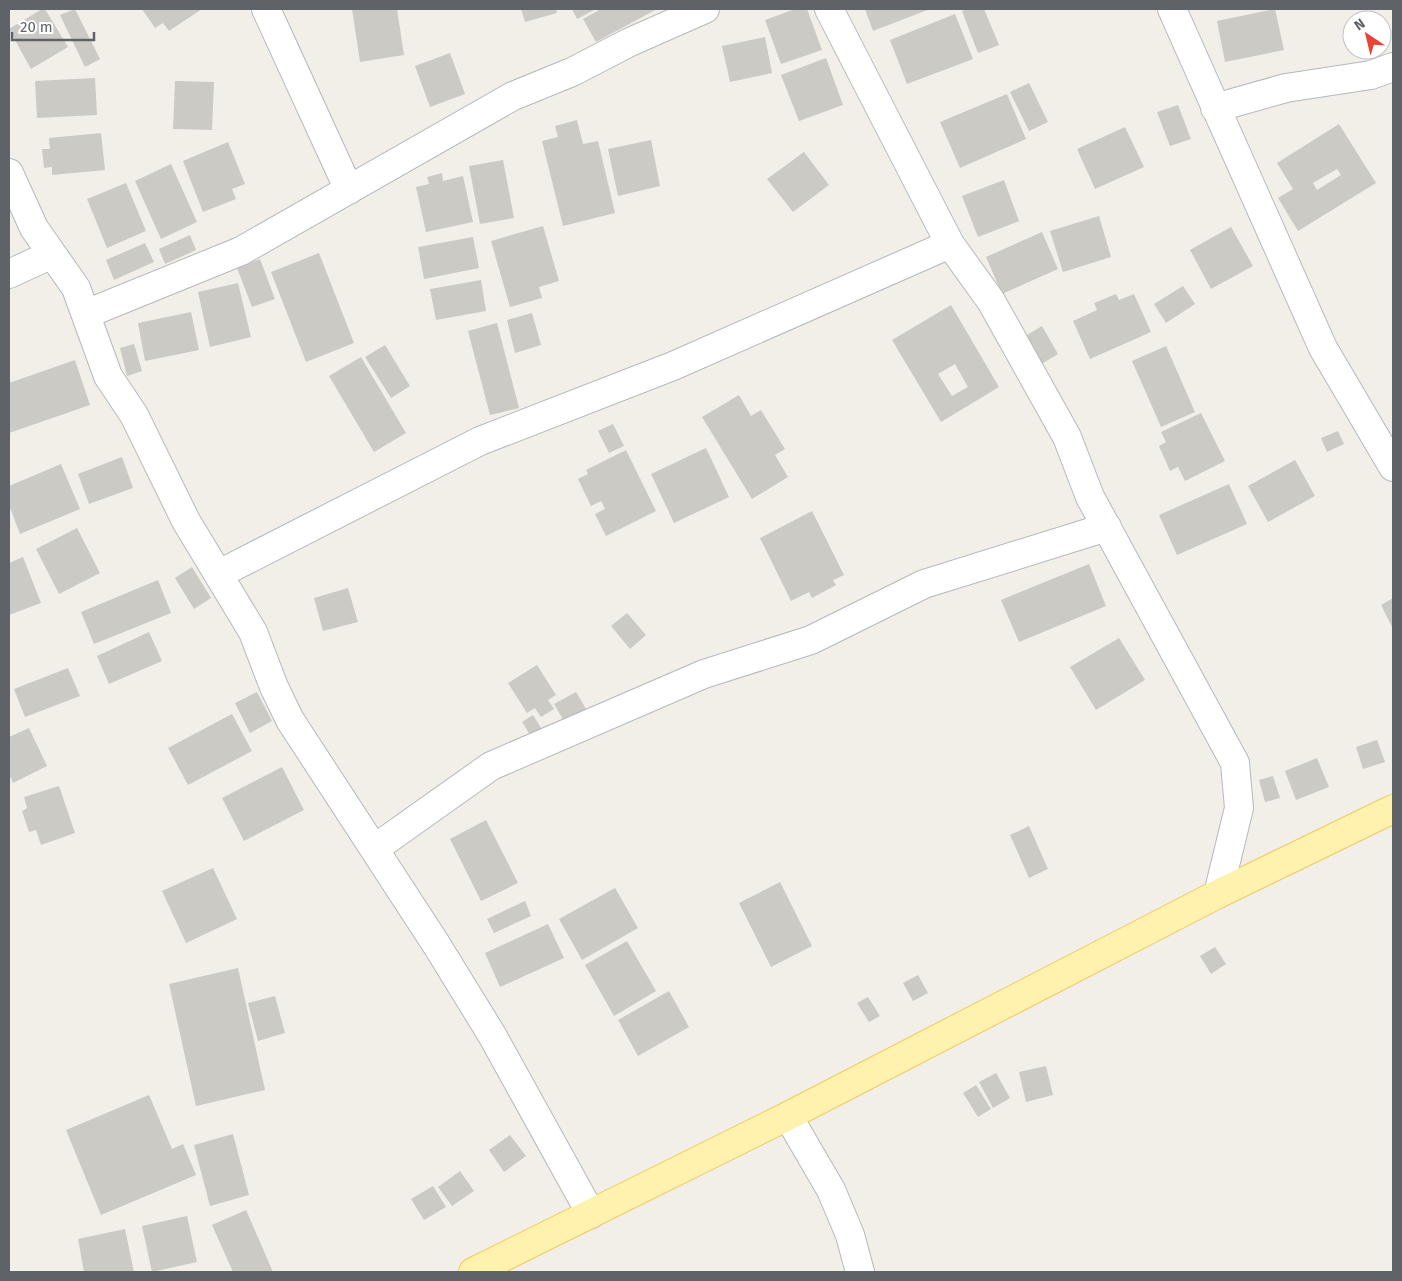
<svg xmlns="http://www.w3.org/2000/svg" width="1402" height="1281" font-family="'Fira Sans',sans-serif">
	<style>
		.building { fill: #cccac5; fill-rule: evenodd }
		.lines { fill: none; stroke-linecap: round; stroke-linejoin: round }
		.minor-casing { stroke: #b5b8bc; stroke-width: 30 }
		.major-casing { stroke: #f2c960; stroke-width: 30 }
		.minor { stroke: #fff; stroke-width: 28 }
		.major { stroke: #fff2af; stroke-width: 28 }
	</style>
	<rect width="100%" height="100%" fill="#f1efe8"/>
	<path class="building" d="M 42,9 L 45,9 L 68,47 L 31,69 L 9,29 Z
		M 75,9 L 100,59 L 85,67 L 60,15 Z
		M 142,9 L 202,9 L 169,31 L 163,23 L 155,28 Z
		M 352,9 L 397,9 L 404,55 L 360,62 Z
		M 521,9 L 556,9 L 557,13 L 525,22 Z
		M 572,9 L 596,9 L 577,19 Z
		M 601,9 L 657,9 L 596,42 L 583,19 Z
		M 795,9 L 807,9 L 822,50 L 781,64 L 765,20 Z
		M 865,9 L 930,9 L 873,31 Z
		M 967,9 L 984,9 L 999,45 L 978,53 L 962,11 Z
		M 1275,9 L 1284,50 L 1225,62 L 1217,21 Z
		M 955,14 L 973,59 L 907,84 L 890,40 Z
		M 765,37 L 772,73 L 730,82 L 722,46 Z
		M 450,53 L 465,94 L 430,107 L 415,66 Z
		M 826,58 L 843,105 L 799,121 L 781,75 Z
		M 95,78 L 97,115 L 37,118 L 35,81 Z
		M 175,81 L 214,82 L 212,130 L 173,129 Z
		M 1029,83 L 1048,122 L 1029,131 L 1010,92 Z
		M 1007,94 L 1026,139 L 960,168 L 940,122 Z
		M 1178,105 L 1191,139 L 1170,146 L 1157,112 Z
		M 577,120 L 583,144 L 598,141 L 615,213 L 563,226 L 542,141 L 558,137 L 555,126 Z
		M 1339,124 L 1376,183 L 1298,231 L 1278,198 L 1293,189 L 1277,163 ZM 1337,169 L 1341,175 L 1317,190 L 1313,183 Z
		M 1125,127 L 1144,167 L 1095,189 L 1077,149 Z
		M 101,133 L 105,170 L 52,175 L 52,167 L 44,168 L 42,149 L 50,149 L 49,138 Z
		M 651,140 L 660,186 L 618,196 L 608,149 Z
		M 228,142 L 245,184 L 232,189 L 236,199 L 203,212 L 183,161 Z
		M 804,152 L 829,185 L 793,212 L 767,179 Z
		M 503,160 L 514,218 L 480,224 L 469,166 Z
		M 171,164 L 197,222 L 161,239 L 135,181 Z
		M 442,173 L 443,181 L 463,176 L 473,222 L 426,232 L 416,187 L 429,184 L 427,177 Z
		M 1004,180 L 1019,221 L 978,237 L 962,196 Z
		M 126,183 L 146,231 L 107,248 L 87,199 Z
		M 1099,216 L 1111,257 L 1063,272 L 1050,231 Z
		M 543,226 L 559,281 L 539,287 L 542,298 L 510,307 L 491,241 Z
		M 1231,227 L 1253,266 L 1211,289 L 1190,250 Z
		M 1042,232 L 1058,269 L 1002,294 L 986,257 Z
		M 190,235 L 196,250 L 165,264 L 159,249 Z
		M 473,237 L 479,268 L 424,279 L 418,247 Z
		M 145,243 L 154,262 L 114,280 L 106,260 Z
		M 319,253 L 354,343 L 306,362 L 271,272 Z
		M 260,259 L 275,299 L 252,307 L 237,268 Z
		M 481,280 L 486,311 L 436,320 L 430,289 Z
		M 238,283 L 251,337 L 210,347 L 198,292 Z
		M 1183,286 L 1195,304 L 1166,323 L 1154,304 Z
		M 1116,294 L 1119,300 L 1134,294 L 1151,332 L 1090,359 L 1073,321 L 1097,310 L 1094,303 Z
		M 951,305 L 999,387 L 941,422 L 892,340 ZM 955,364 L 968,387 L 952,396 L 938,374 Z
		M 191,312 L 199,350 L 145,361 L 138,323 Z
		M 532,313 L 541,345 L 515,353 L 507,320 Z
		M 497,323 L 519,408 L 490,415 L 468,331 Z
		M 1042,326 L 1058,354 L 1038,366 L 1022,338 Z
		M 134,344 L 142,371 L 127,376 L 120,348 Z
		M 385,345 L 410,386 L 391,398 L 365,357 Z
		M 1166,346 L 1195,412 L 1161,427 L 1132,361 Z
		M 361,357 L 406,433 L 374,452 L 329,376 Z
		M 75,360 L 90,405 L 9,433 L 9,383 Z
		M 739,395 L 751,416 L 761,410 L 785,449 L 775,455 L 788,477 L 752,499 L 702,417 Z
		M 1201,413 L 1225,461 L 1185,481 L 1178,467 L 1170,471 L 1159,446 L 1166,442 L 1161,432 Z
		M 613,424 L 624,446 L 609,453 L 598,431 Z
		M 1338,431 L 1344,444 L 1327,452 L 1321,438 Z
		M 706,448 L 729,497 L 674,523 L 651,474 Z
		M 626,450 L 656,511 L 606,536 L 595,514 L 605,509 L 601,501 L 591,506 L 578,479 L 588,474 L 586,470 Z
		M 122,457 L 133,488 L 89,504 L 78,474 Z
		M 1295,460 L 1315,496 L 1268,522 L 1248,486 Z
		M 61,464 L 80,509 L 20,534 L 9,505 L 9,486 Z
		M 1229,484 L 1247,524 L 1177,555 L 1159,515 Z
		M 812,511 L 844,575 L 833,580 L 836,585 L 812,598 L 809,592 L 791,601 L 760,538 Z
		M 77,528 L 100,573 L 59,594 L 36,549 Z
		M 23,557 L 41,603 L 9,615 L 9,563 Z
		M 1089,564 L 1106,606 L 1019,642 L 1001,600 Z
		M 192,567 L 211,598 L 194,609 L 175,578 Z
		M 158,580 L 171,613 L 94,644 L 81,612 Z
		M 348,588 L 358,622 L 323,631 L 314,598 Z
		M 1393,598 L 1393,629 L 1381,605 Z
		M 627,613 L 646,635 L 630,649 L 611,626 Z
		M 149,632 L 162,661 L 109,684 L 97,656 Z
		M 1119,638 L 1145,680 L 1096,710 L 1070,667 Z
		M 537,665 L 556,695 L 548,700 L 554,709 L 541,717 L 535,708 L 527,713 L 508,683 Z
		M 68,668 L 80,696 L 25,717 L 14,689 Z
		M 257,692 L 272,721 L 250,733 L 235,703 Z
		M 576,692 L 586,709 L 564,721 L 554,704 Z
		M 232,714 L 252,751 L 188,785 L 168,748 Z
		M 533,715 L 543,731 L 532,738 L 522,722 Z
		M 29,728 L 47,766 L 13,783 L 9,774 L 9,737 Z
		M 1377,740 L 1385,762 L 1363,769 L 1356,747 Z
		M 1317,758 L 1329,787 L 1296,800 L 1285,771 Z
		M 282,767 L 304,810 L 244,841 L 222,798 Z
		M 1273,776 L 1280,798 L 1265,802 L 1259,780 Z
		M 59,786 L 75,833 L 41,845 L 36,830 L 29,832 L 22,811 L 27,808 L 24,797 Z
		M 486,820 L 518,883 L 481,901 L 450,839 Z
		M 1029,826 L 1048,869 L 1029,878 L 1010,835 Z
		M 213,868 L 237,919 L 186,943 L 162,891 Z
		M 780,882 L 812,946 L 771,967 L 739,903 Z
		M 615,888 L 638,928 L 582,960 L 559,919 Z
		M 525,901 L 531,916 L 494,933 L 487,919 Z
		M 548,924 L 564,958 L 500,987 L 485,953 Z
		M 627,941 L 656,991 L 614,1016 L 585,965 Z
		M 1215,947 L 1226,964 L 1211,974 L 1200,956 Z
		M 238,968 L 265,1090 L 196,1106 L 169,984 Z
		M 918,975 L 928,993 L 913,1001 L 903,983 Z
		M 669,991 L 689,1027 L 638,1056 L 618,1020 Z
		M 275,996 L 285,1033 L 258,1041 L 248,1003 Z
		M 868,997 L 880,1016 L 869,1022 L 857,1003 Z
		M 1046,1066 L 1053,1095 L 1026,1102 L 1019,1072 Z
		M 996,1073 L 1010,1098 L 993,1108 L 979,1082 Z
		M 976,1085 L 991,1109 L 978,1117 L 963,1093 Z
		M 149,1095 L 172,1149 L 183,1144 L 196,1175 L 101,1215 L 66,1130 Z
		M 233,1134 L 249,1195 L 210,1206 L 194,1145 Z
		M 510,1135 L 526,1156 L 504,1172 L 489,1150 Z
		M 460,1171 L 474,1191 L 452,1206 L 438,1187 Z
		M 433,1186 L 446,1207 L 424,1220 L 411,1199 Z
		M 246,1210 L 273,1272 L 233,1272 L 212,1225 Z
		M 187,1216 L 197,1262 L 152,1272 L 142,1226 Z
		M 125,1229 L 134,1272 L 84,1272 L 78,1239 Z"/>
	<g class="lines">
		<defs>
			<path id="minor" d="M 266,9 L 349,190
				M 829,9 L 950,244 L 991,301 L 1067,437 L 1090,497 L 1235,763 L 1239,808 L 1218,894
				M 1172,9 L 1323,348 L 1393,467
				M 1215,108 L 1286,88 L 1371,75 L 1393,67
				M 9,173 L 34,228 L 76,288 L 108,376 L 134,415 L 186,521 L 253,632 L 274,687 L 290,720 L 436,944 L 492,1035 L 591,1214
				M 9,274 L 52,254
				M 86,314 L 241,251 L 513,96 L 572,72 L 630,42 L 705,9
				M 219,574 L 480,441 L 673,366 L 950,244
				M 374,849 L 491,766 L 704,674 L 811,640 L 924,584 L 1107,527
				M 788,1116 L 831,1190 L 850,1235 L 860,1272"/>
			<path id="major" d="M 473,1272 L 788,1116 L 1218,894 L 1393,809"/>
		</defs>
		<use href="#minor" class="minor-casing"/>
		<use href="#major" class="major-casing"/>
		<use href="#minor" class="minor"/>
		<use href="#major" class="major"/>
	</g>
	<rect width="1402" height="1281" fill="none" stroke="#5f6368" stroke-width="20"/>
	<g transform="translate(1367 35) rotate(325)"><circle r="24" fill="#ffffff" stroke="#bfc1c3"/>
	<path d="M0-4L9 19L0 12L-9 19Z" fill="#ea4335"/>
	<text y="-8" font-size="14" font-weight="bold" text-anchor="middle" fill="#5f6368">N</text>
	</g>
	<path d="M12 32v8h82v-8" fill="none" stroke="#5f6368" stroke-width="2.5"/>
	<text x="20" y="32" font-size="15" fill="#5f6368" stroke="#ffffff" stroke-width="4" paint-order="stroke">20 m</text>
</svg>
